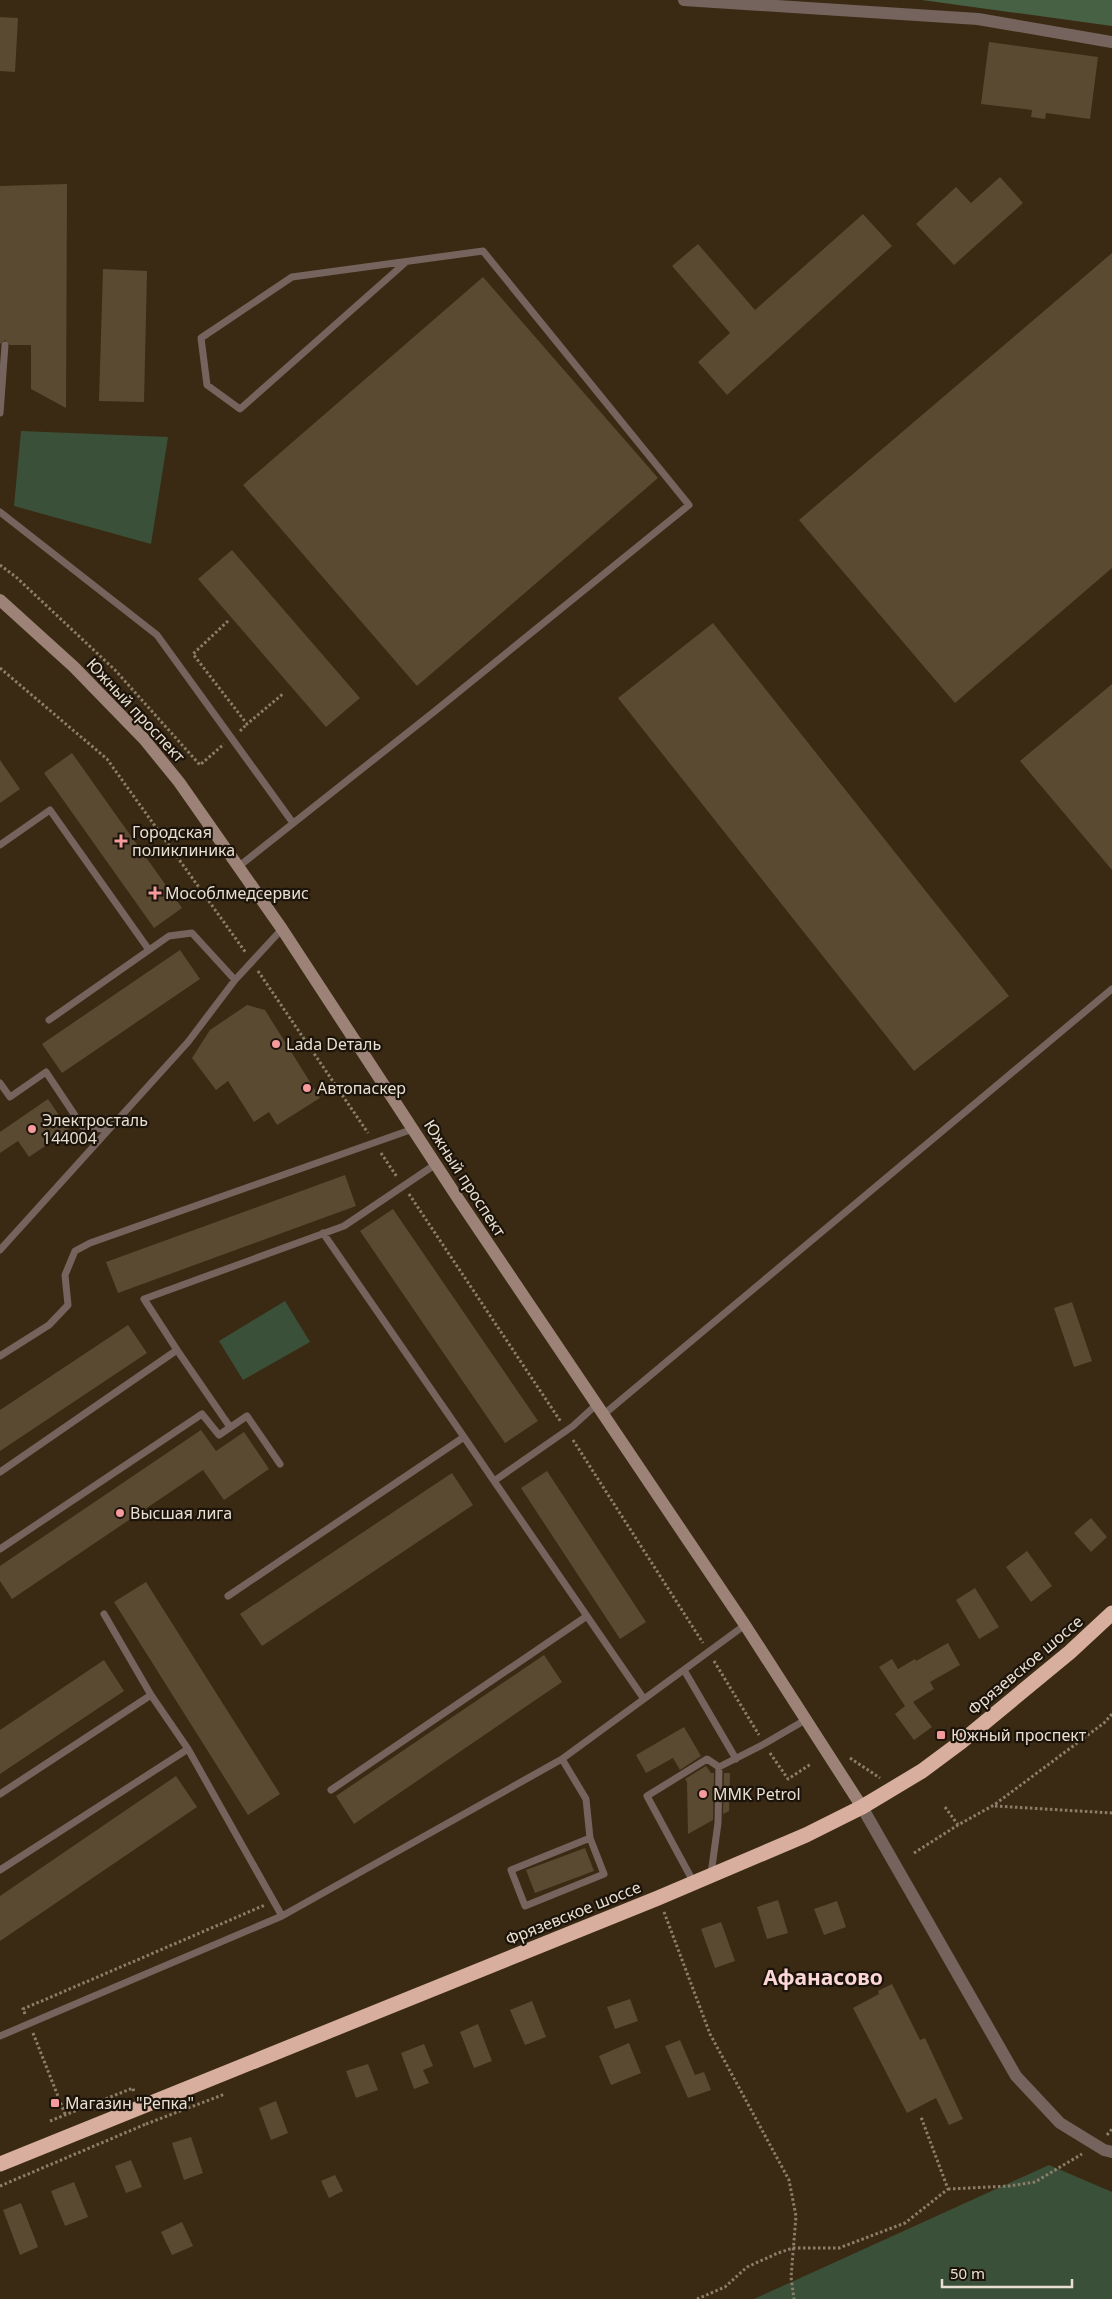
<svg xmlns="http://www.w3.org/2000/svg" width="1112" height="2299" font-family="'Noto Sans',sans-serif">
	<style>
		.green { fill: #3b5039 }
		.forest { fill: #476144 }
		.building { fill: #5b4a32 }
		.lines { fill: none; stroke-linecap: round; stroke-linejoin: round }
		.path { stroke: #8b7e6b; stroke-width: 3; stroke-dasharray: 2.5 2.5; stroke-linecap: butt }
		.lane { stroke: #75645d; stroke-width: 7 }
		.street { stroke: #75645d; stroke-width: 12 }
		.secondary { stroke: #9d8278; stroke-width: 12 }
		.highway { stroke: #d8af9e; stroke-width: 15 }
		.poi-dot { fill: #f59b9d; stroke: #1c140a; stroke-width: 2 }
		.labels { text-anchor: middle; stroke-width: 4.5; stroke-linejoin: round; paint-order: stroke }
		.street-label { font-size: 16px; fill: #e9dfd1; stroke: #1c140a }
		.poi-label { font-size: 16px; fill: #e9dfd1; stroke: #1c140a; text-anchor: start }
		.district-label { font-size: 21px; font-weight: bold; fill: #fbd7d7; stroke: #1c140a }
	</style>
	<rect width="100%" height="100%" fill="#3a2a13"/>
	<path class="green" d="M 21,431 L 168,437 L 151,544 L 14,506 Z
		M 285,1301 L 310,1342 L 243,1380 L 219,1341 Z
		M 1049,2165 L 1112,2192 L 1112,2299 L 754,2299 Z"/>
	<path class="forest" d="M 922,0 L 1112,0 L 1112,26 Z"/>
	<path class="building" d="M 0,17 L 18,18 L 15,72 L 0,71 Z
		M 989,42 L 1098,57 L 1090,119 L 1046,113 L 1045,119 L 1031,117 L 1032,110 L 981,104 Z
		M 1000,177 L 1023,203 L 954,265 L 916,224 L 956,187 L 971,203 Z
		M 67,184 L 66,408 L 31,389 L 31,345 L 10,345 L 5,340 L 0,344 L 0,186 Z
		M 863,214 L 892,246 L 727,395 L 698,362 L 730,333 L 672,266 L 698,244 L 755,310 Z
		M 1112,253 L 1112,568 L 955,703 L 799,520 Z
		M 103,269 L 147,271 L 144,402 L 99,401 Z
		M 483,277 L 658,478 L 417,686 L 243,485 Z
		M 232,550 L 360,698 L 326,727 L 198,579 Z
		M 713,623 L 1009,996 L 914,1071 L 618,698 Z
		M 1112,684 L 1112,870 L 1020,761 Z
		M 72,753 L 182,908 L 154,928 L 44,773 Z
		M 0,760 L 20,789 L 0,803 Z
		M 180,950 L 200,979 L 62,1073 L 42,1044 Z
		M 247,1005 L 265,1010 L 320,1098 L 277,1125 L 269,1112 L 254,1122 L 228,1081 L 216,1090 L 192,1058 L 210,1030 Z
		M 48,1099 L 69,1130 L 29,1157 L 18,1141 L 0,1153 L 0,1132 Z
		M 345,1175 L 356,1206 L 118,1293 L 106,1262 Z
		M 393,1209 L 538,1421 L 505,1443 L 360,1231 Z
		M 1072,1302 L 1092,1361 L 1074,1367 L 1054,1308 Z
		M 128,1325 L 147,1353 L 0,1451 L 0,1410 Z
		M 201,1430 L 216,1451 L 244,1432 L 269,1469 L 224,1500 L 203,1470 L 12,1599 L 0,1581 L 0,1566 Z
		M 547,1471 L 646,1622 L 620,1639 L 521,1488 Z
		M 452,1473 L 473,1505 L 262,1646 L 240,1614 Z
		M 1091,1518 L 1107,1537 L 1091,1552 L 1074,1533 Z
		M 1027,1551 L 1052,1586 L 1031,1602 L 1006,1567 Z
		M 146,1582 L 280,1794 L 248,1815 L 114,1602 Z
		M 975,1588 L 999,1627 L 979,1639 L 956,1600 Z
		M 948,1643 L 960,1665 L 930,1682 L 934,1689 L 913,1702 L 932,1727 L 914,1740 L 895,1714 L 905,1706 L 879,1667 L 892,1659 L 898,1669 L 915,1659 L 916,1661 Z
		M 544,1655 L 562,1682 L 354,1824 L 336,1796 Z
		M 104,1660 L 124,1691 L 0,1774 L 0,1730 Z
		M 684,1727 L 701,1756 L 680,1770 L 673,1758 L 646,1773 L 636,1755 Z
		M 706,1766 L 711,1773 L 714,1773 L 713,1820 L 688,1834 L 687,1782 L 685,1779 Z
		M 724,1773 L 730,1773 L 729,1811 L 723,1814 Z
		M 176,1776 L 197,1807 L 0,1941 L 0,1896 Z
		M 585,1848 L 594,1871 L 535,1893 L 526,1870 Z
		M 778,1900 L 788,1933 L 767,1939 L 757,1907 Z
		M 837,1901 L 846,1927 L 824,1935 L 814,1909 Z
		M 721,1922 L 735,1961 L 715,1968 L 701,1929 Z
		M 892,1984 L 920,2040 L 925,2038 L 963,2119 L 949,2125 L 936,2098 L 907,2113 L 853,2008 L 879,1994 L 878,1991 Z
		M 630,1999 L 638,2021 L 615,2029 L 607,2007 Z
		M 532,2001 L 546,2037 L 525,2045 L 510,2010 Z
		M 478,2024 L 492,2061 L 474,2068 L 460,2032 Z
		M 680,2040 L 695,2075 L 704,2072 L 711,2090 L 688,2098 L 665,2046 Z
		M 629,2043 L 641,2073 L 611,2085 L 599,2056 Z
		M 424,2044 L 433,2066 L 423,2070 L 429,2083 L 414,2089 L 401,2053 Z
		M 368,2064 L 378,2090 L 356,2098 L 346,2071 Z
		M 276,2101 L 288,2133 L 271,2140 L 259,2108 Z
		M 191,2137 L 203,2173 L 184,2180 L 172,2143 Z
		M 131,2160 L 142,2187 L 126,2193 L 115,2166 Z
		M 335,2175 L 343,2191 L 329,2198 L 321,2181 Z
		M 74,2182 L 88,2217 L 65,2226 L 51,2191 Z
		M 21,2203 L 38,2247 L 20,2255 L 3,2210 Z
		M 182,2222 L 193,2246 L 172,2255 L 161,2232 Z"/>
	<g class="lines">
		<path class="path" d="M 0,565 L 16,577 L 115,670 L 200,765 L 224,744
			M 228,621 L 193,654 L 247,724 L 284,693
			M 0,668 L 107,759 L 246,953
			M 240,731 L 247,724
			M 258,971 L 368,1133
			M 381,1153 L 397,1177
			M 409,1194 L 561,1422
			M 573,1440 L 703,1643
			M 714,1661 L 759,1735
			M 770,1753 L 788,1779 L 811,1764
			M 850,1758 L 880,1778
			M 995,1806 L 1112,1813
			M 945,1807 L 958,1825 L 994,1805 L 1104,1723 L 1112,1714
			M 914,1853 L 958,1825
			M 664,1912 L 710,2034 L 789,2180 L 796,2216 L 791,2277 L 794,2299
			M 25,2014 L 23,2009 L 265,1905
			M 33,2033 L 65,2114
			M 50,2121 L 133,2088 L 134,2093
			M 146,2124 L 225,2094
			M 1107,2135 L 1112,2129
			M 0,2186 L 146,2124
			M 948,2189 L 1009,2186 L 1035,2182 L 1082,2154
			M 697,2299 L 725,2287 L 747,2267 L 778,2253 L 793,2248 L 839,2248 L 905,2223 L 948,2189 L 921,2117"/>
		<path class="lane" d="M 0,413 L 5,345
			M 0,512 L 157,635 L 293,823
			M 0,845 L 50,810 L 149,950
			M 238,867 L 435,711 L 689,505 L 483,251 L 292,277 L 201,338 L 207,385 L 240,409 L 406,262
			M 49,1020 L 169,936 L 192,933 L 235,980
			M 0,1083 L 10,1097 L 46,1072 L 82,1126 L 108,1130
			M 323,1233 L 464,1437
			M 0,1250 L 188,1042 L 235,980 L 282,929
			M 177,1350 L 230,1427
			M 0,1356 L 49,1325 L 68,1305 L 65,1275 L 75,1251 L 90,1243 L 413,1129
			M 603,1415 L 1112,989
			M 0,1472 L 177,1350 L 144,1299 L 344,1226 L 436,1164
			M 494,1481 L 644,1699
			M 0,1549 L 202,1414 L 219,1435 L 247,1416 L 280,1464
			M 228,1596 L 464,1437 L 494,1481 L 573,1426 L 596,1405
			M 104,1614 L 151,1695 L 188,1749 L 282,1916
			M 684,1670 L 736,1759
			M 562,1759 L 586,1799 L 590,1838 L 604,1874 L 525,1906 L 511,1870 L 590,1838
			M 331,1790 L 587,1616
			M 0,1794 L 151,1695
			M 0,1870 L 188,1749
			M 711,1874 L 718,1823 L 719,1767 L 764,1744 L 807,1719
			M 694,1883 L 647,1796 L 707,1759 L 719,1767
			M 0,2036 L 282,1916 L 562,1759 L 745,1625"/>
		<path class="street" d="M 684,0 L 978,19 L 1112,42
			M 862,1807 L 1016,2076 L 1060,2123 L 1104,2150 L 1112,2152"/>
		<path class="secondary" d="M 0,600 L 74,667 L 144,739 L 179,782 L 282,929 L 459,1200 L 745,1625 L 862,1807"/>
		<path class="highway" d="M 0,2164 L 658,1898 L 806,1835 L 862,1807 L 922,1771 L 961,1742 L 1070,1652 L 1112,1613"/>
	</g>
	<g class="poi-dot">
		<path d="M118.5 833.5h5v5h5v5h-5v5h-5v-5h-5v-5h5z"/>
		<path d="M152.5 885.5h5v5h5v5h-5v5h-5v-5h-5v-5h5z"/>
		<circle cx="276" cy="1044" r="5"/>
		<circle cx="307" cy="1088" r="5"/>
		<circle cx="32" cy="1129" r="5"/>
		<circle cx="120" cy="1513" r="5"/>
		<rect x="936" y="1730" width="10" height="10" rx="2.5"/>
		<circle cx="703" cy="1794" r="5"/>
		<rect x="50" y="2098" width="10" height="10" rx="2.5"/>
	</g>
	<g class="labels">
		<g class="street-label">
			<text transform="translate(136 710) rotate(47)" y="6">Южный проспект</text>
			<text transform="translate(465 1178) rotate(57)" y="6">Южный проспект</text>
			<text transform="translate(1025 1665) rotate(-40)" y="6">Фрязевское шоссе</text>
			<text transform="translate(573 1913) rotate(-22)" y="6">Фрязевское шоссе</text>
		</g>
		<g class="poi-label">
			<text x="132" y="838">Городская<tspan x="132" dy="18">поликлиника</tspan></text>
			<text x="165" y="899">Мособлмедсервис</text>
			<text x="286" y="1050">Lada Dеталь</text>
			<text x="317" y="1094">Автопаскер</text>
			<text x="42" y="1126">Электросталь<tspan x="42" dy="18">144004</tspan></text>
			<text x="130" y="1519">Высшая лига</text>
			<text x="951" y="1741">Южный проспект</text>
			<text x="713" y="1800">MMK Petrol</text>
			<text x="65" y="2109">Магазин "Репка"</text>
		</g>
		<g class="district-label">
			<text x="823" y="1985">Афанасово</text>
		</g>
	</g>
	<path d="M942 2279v8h130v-8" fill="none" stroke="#e9dfd1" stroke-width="2.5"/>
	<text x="950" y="2279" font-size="15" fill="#e9dfd1" stroke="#1c140a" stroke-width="4" paint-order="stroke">50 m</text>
</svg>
